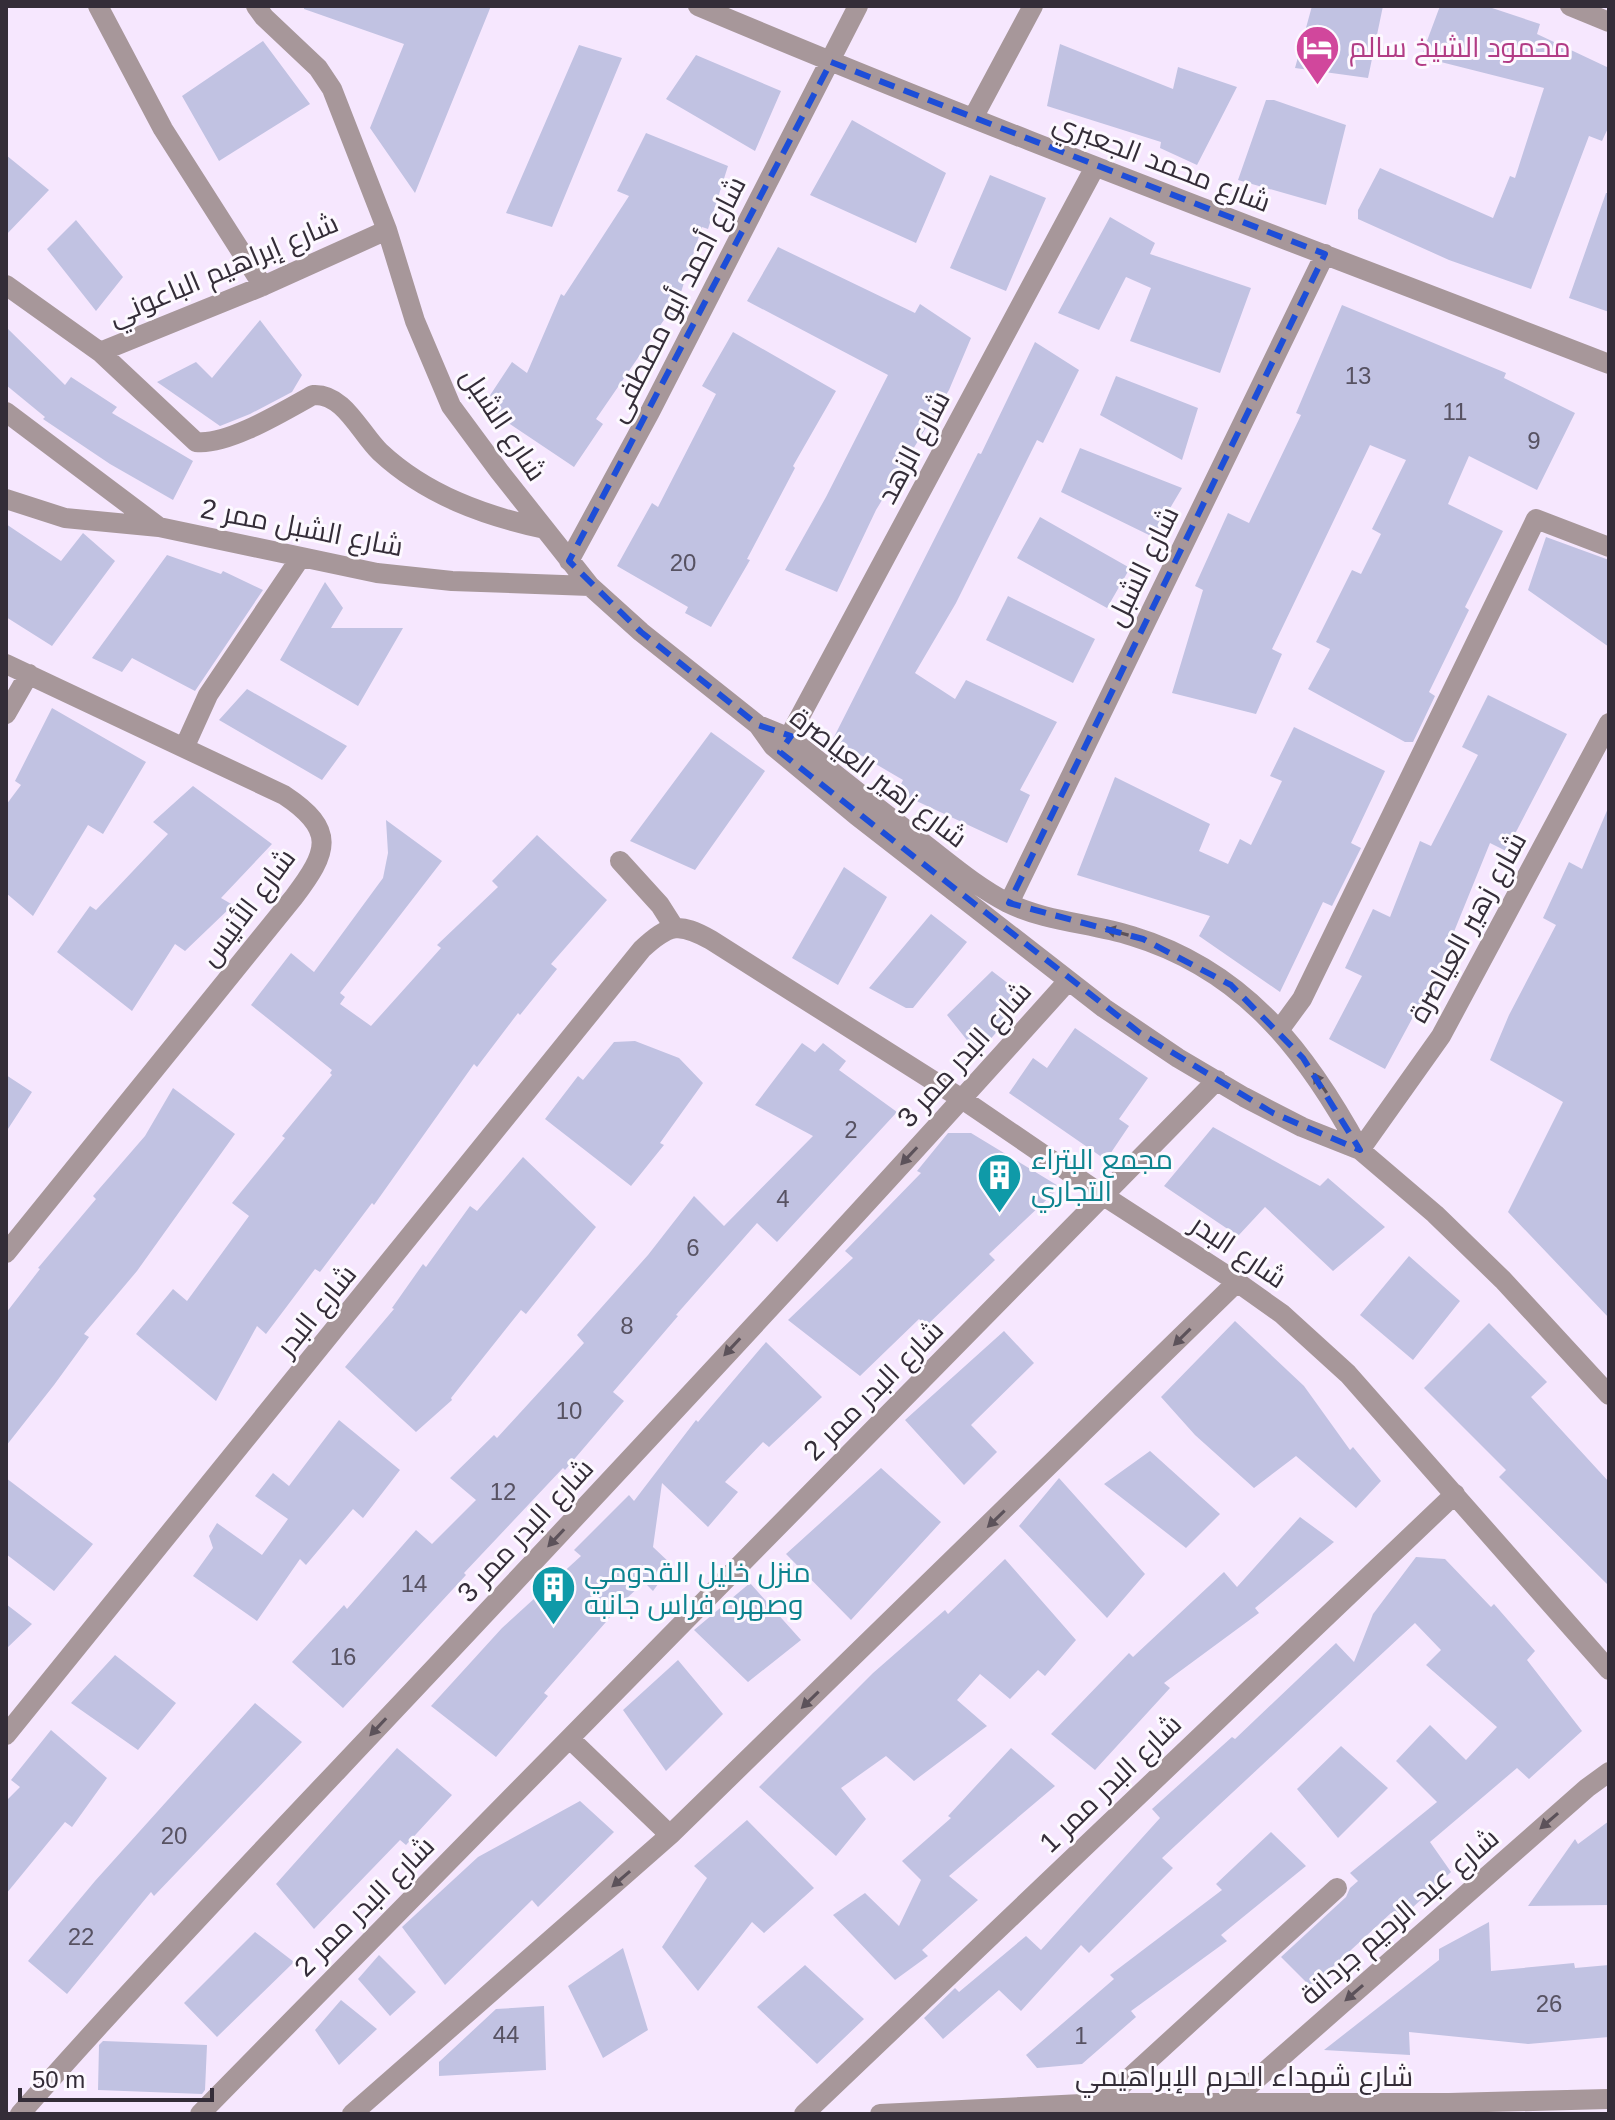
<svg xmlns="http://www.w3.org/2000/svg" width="1615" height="2120" font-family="Arial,Cairo,sans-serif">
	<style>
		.building { fill: #c1c2e2 }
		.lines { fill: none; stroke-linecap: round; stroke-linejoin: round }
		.minor { stroke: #a7979a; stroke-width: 20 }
		.tertiary { stroke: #a7979a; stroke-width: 20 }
		.oneway { fill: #5c525a }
		.marked { fill: none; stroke: #1d4ed8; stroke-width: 6; stroke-dasharray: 16 10; stroke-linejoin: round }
		.labels { text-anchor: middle; stroke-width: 6; stroke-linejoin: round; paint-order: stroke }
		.number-label { font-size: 24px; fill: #575262 }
		.hotel-label { font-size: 28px; fill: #b23c85; stroke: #fdf9ff; text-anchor: start }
		.street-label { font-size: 28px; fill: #342d38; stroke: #fdf9ff }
		.culture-label { font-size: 28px; fill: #0d838f; stroke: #fdf9ff; text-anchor: start }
	</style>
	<rect width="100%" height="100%" fill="#f6e7fe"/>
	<path class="building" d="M 304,6 L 491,6 L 415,193 L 370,128 L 404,44 L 304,9 Z
		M 1312,6 L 1383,6 L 1368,78 L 1295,68 Z
		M 1440,6 L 1486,6 L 1540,24 L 1537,34 L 1609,68 L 1609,126 L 1602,141 L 1589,136 L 1531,289 L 1449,260 L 1358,219 L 1358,210 L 1380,168 L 1493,218 L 1510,176 L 1515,178 L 1544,88 L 1421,57 Z
		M 263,41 L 310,104 L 219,161 L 182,96 Z
		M 1060,44 L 1173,89 L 1178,67 L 1237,87 L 1197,165 L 1160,148 L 1161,142 L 1047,106 Z
		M 579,45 L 622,58 L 552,227 L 506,213 Z
		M 696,55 L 781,91 L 755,151 L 666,99 Z
		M 1266,100 L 1274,100 L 1346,125 L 1326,205 L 1238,180 Z
		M 852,120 L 946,173 L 916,243 L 810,195 Z
		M 646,133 L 728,166 L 708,229 L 702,227 L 673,317 L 668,314 L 596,419 L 603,424 L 574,467 L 483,406 L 512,362 L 527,373 L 561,294 L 564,296 L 629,196 L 617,191 Z
		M 6,155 L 49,190 L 6,235 Z
		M 990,175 L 1046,198 L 1006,291 L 950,268 Z
		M 1606,193 L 1609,193 L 1609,312 L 1569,298 Z
		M 1110,217 L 1155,243 L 1150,254 L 1251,288 L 1220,373 L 1130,341 L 1151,288 L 1126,277 L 1099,330 L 1058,313 Z
		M 76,220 L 123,277 L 96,311 L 47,249 Z
		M 778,247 L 915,313 L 920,304 L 971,338 L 949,390 L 876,510 L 837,592 L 785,570 L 826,497 L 888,375 L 747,301 Z
		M 1342,305 L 1506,373 L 1504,378 L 1575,413 L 1537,490 L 1469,456 L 1448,504 L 1503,531 L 1465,607 L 1469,610 L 1429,692 L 1435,696 L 1413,742 L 1405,742 L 1308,689 L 1330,649 L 1316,642 L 1352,570 L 1361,574 L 1381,534 L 1372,529 L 1406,460 L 1370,445 L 1272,649 L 1282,654 L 1256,714 L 1172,693 L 1203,590 L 1195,586 L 1228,513 L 1249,523 L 1301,415 L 1296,413 Z
		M 260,320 L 302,375 L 292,392 L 250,414 L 220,426 L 157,382 L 196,362 L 212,378 Z
		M 6,327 L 65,385 L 71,377 L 117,407 L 112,413 L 193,461 L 173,500 L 110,464 L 43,419 L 45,417 L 6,385 Z
		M 733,332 L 836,391 L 793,466 L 795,468 L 747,559 L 750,560 L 711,627 L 685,613 L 688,607 L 617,566 L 652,503 L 658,507 L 716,394 L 702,386 Z
		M 1035,342 L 1079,370 L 1043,443 L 1037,440 L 956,603 L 915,673 L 955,699 L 966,680 L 1057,722 L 1020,790 L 1030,795 L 1007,843 L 897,792 L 903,780 L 833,739 L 978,453 L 981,454 Z
		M 1116,376 L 1198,408 L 1182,460 L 1100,415 Z
		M 1080,448 L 1182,488 L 1153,537 L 1061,492 Z
		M 1040,517 L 1130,568 L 1107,608 L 1017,558 Z
		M 6,524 L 61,561 L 83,533 L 115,561 L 52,646 L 6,617 Z
		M 1546,537 L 1609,560 L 1609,647 L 1528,590 Z
		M 167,555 L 221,574 L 223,571 L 263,590 L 195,691 L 132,658 L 122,672 L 92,658 Z
		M 325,582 L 343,608 L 331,628 L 403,628 L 358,706 L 280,660 Z
		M 1008,596 L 1095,639 L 1073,683 L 986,640 Z
		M 247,689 L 347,746 L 322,780 L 219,720 Z
		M 1488,695 L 1567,734 L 1506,851 L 1490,843 L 1449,944 L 1456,948 L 1428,1007 L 1420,1004 L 1385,1069 L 1329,1039 L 1362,976 L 1345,968 L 1373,909 L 1390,917 L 1420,841 L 1431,846 L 1478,755 L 1462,747 Z
		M 52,708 L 146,762 L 103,834 L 88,825 L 33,916 L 6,893 L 6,805 L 21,785 L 15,781 Z
		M 1294,727 L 1385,771 L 1351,843 L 1361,848 L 1332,906 L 1323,902 L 1280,992 L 1199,936 L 1210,916 L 1077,875 L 1115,777 L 1210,824 L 1199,851 L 1228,864 L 1240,839 L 1251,845 L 1282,781 L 1270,776 Z
		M 711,732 L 765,771 L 695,870 L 630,841 Z
		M 193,786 L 272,844 L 221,898 L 233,905 L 185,951 L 175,944 L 132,1011 L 57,952 L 90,906 L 96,910 L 168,834 L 153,822 Z
		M 1609,806 L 1609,1318 L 1508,1212 L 1563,1102 L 1490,1060 L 1509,1015 L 1556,925 L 1543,918 L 1569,862 L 1582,869 Z
		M 386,820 L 442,861 L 340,993 L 345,997 L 340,1004 L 371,1026 L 441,948 L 437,945 L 498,887 L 492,881 L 537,835 L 607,900 L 551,964 L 557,969 L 520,1015 L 518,1013 L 477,1067 L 474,1064 L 374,1205 L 372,1203 L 320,1272 L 315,1269 L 266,1334 L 257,1326 L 216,1401 L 136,1334 L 173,1289 L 187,1301 L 249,1216 L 232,1203 L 285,1138 L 282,1136 L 332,1075 L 330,1073 L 332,1070 L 251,1005 L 291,953 L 314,972 L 383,878 L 388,853 Z
		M 844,867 L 887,897 L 838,985 L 792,958 Z
		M 931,914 L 967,942 L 913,1008 L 906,1008 L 869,988 Z
		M 992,971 L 1026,997 L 978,1054 L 947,1015 Z
		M 1075,1028 L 1148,1078 L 1119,1119 L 1129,1126 L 1106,1160 L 1009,1093 L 1033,1058 L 1047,1068 Z
		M 635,1041 L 679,1058 L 703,1083 L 660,1143 L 664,1145 L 631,1186 L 545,1119 L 578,1076 L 583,1080 L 614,1042 Z
		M 802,1043 L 815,1052 L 823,1043 L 846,1061 L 839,1070 L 897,1112 L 777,1242 L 757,1223 L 676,1315 L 678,1316 L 613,1392 L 624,1401 L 565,1470 L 563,1468 L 464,1573 L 466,1575 L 343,1708 L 292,1662 L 344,1605 L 347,1609 L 416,1530 L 432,1544 L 476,1500 L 450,1478 L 494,1435 L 497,1438 L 584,1343 L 577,1335 L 648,1255 L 694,1196 L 724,1226 L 813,1136 L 755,1105 Z
		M 6,1075 L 32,1092 L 6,1132 Z
		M 173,1088 L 235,1134 L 137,1271 L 84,1334 L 89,1337 L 54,1385 L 6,1446 L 6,1313 L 40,1269 L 38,1268 L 96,1199 L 93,1196 L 145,1136 Z
		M 1213,1127 L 1320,1186 L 1328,1178 L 1385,1227 L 1333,1271 L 1265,1207 L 1238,1236 L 1164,1186 Z
		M 948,1133 L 971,1133 L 1060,1187 L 989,1254 L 995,1260 L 926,1326 L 919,1319 L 860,1376 L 788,1320 L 853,1258 L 845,1251 L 921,1173 L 917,1171 Z
		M 523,1157 L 596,1227 L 526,1314 L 521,1310 L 451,1398 L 452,1400 L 416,1432 L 345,1367 L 394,1309 L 392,1308 L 423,1264 L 426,1267 L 470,1206 L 477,1211 Z
		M 1409,1256 L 1460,1301 L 1413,1360 L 1360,1315 Z
		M 1235,1321 L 1304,1386 L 1350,1450 L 1353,1447 L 1381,1481 L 1356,1508 L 1296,1456 L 1254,1488 L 1195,1435 L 1161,1397 Z
		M 1489,1323 L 1547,1382 L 1531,1397 L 1609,1482 L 1609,1586 L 1499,1477 L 1506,1470 L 1424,1388 Z
		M 1004,1331 L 1034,1363 L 971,1425 L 997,1452 L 964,1485 L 905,1420 Z
		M 766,1342 L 822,1397 L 769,1447 L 763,1442 L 725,1482 L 738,1492 L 708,1527 L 662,1483 L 653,1547 L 672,1565 L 653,1591 L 644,1582 L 626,1599 L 544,1693 L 548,1696 L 496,1757 L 431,1706 L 502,1628 L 581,1556 L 574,1550 L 629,1495 L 634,1501 L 696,1420 L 698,1422 Z
		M 339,1420 L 400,1470 L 363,1518 L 353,1509 L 306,1565 L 300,1559 L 257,1621 L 193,1576 L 213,1548 L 209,1536 L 217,1523 L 262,1555 L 288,1519 L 255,1496 L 273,1473 L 289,1486 Z
		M 1150,1451 L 1220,1514 L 1186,1548 L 1104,1484 Z
		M 881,1468 L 941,1522 L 851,1620 L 786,1554 Z
		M 6,1478 L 93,1544 L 54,1591 L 6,1554 Z
		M 1059,1478 L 1145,1574 L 1107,1618 L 1019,1526 Z
		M 1300,1517 L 1334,1542 L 1255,1608 L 1259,1613 L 1164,1683 L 1170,1688 L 1095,1770 L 1051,1734 L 1129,1653 L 1133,1657 L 1224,1572 L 1237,1587 Z
		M 1416,1557 L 1445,1559 L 1491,1607 L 1494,1604 L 1535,1651 L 1527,1660 L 1582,1731 L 1529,1779 L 1517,1768 L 1430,1842 L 1451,1872 L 1399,1920 L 1391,1913 L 1311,1987 L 1281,1957 L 1346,1897 L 1350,1888 L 1358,1881 L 1350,1873 L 1437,1802 L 1396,1761 L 1430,1725 L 1466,1760 L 1497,1727 L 1426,1665 L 1441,1650 L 1415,1623 L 1162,1858 L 1173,1868 L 1089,1953 L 1081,1945 L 1021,2011 L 999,1990 L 943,2039 L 924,2018 L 955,1988 L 959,1992 L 1026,1936 L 1041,1950 L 1160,1818 L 1152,1809 L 1232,1737 L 1235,1739 L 1336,1643 L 1354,1662 L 1373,1614 Z
		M 1005,1559 L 1076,1640 L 1045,1676 L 1038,1670 L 1010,1699 L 980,1674 L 957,1700 L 987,1726 L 914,1781 L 886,1756 L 841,1788 L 866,1819 L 836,1856 L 759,1787 L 873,1673 L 945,1610 L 948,1614 Z
		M 750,1583 L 801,1640 L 748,1682 L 694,1630 Z
		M 6,1604 L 32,1624 L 6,1649 Z
		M 115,1655 L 176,1703 L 138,1750 L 71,1703 Z
		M 678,1660 L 723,1714 L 666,1771 L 623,1710 Z
		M 255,1703 L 302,1742 L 154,1896 L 151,1892 L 67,1994 L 28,1961 L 95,1881 Z
		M 51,1730 L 107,1778 L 72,1827 L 65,1822 L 6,1894 L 6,1801 L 20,1787 L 11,1780 Z
		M 1341,1746 L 1388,1788 L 1338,1838 L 1297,1789 Z
		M 397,1748 L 452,1795 L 406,1845 L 400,1840 L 314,1929 L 276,1884 Z
		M 1011,1748 L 1055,1786 L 949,1876 L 978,1900 L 922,1950 L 928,1956 L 895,1980 L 833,1915 L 865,1893 L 899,1926 L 921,1880 L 902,1861 L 951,1818 L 948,1816 Z
		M 580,1801 L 614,1832 L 538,1907 L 532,1900 L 445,1985 L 402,1927 L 478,1857 Z
		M 747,1820 L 814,1888 L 764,1933 L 752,1922 L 698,1991 L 662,1947 L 707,1878 L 694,1866 Z
		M 1609,1821 L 1609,1905 L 1528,1906 L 1575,1839 L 1578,1844 Z
		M 1271,1832 L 1306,1866 L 1221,1935 L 1227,1941 L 1131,2011 L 1136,2017 L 1082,2064 L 1037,2068 L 1026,2055 L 1114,1979 L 1110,1975 L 1222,1890 L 1216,1884 Z
		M 1489,1922 L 1491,1971 L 1574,1963 L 1575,1968 L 1609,1965 L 1609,2037 L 1528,2044 L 1409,2032 L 1410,2055 L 1324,2050 L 1439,1960 L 1439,1949 Z
		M 255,1932 L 294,1962 L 217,2037 L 184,2003 Z
		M 623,1948 L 648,2030 L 603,2058 L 568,1986 Z
		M 379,1955 L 416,1992 L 390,2016 L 358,1979 Z
		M 805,1965 L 864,2019 L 817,2064 L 757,2007 Z
		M 341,2000 L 377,2029 L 339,2065 L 315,2030 Z
		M 544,2006 L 546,2070 L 439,2076 L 439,2062 L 496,2009 Z
		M 103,2041 L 207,2045 L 205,2090 L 202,2094 L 98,2090 L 99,2045 Z"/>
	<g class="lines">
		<path class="minor" d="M 98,6 L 163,129 L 263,286
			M 256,6 L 264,17 L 318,68 L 332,89 L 387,230 L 415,321 L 451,406 L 499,471 L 590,586 L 641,632 L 758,725 L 773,746 L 856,815 L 1104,1008 L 1178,1058 L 1244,1097 L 1302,1127 L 1360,1150 L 1435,1214 L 1503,1280 L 1609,1395
			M 698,6 C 998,133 1305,246 1609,364
			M 1570,6 L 1609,22
			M 973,118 L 1033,6
			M 6,285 L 100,352 L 263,286 L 387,230
			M 100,352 L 196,442 C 227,446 284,411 313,395 C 344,393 360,433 380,452 C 426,495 485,516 545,529
			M 6,412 L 159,527
			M 6,499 L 65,518 L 159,527 L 377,573 L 452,581 L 590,586
			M 569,561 L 650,412 L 858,6
			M 6,664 L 284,795 C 337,830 328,852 294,897 L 6,1253
			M 6,714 L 29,674
			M 758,725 L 790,738 C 832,772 875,806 919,840 C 948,862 975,886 1008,903 C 1047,922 1091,923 1132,936 C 1244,970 1306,1051 1360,1150 L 1441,1036 L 1609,723
			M 184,748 L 208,695 L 301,557
			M 783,748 L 1095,167
			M 620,861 L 660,905 L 674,927
			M 1009,903 L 1325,254
			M 1280,1029 L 1302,999 L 1536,519 L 1609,547
			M 6,1735 L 642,949 C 669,924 679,922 711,940 L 962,1099 L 1104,1196 L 1237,1282 L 1282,1314 L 1348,1374 L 1609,1670
			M 570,1739 L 670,1835
			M 1227,2105 L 1587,1788 L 1609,1772
			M 20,2114 C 155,1961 297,1814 437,1665 C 649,1439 861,1212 1068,981
			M 200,2114 L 1217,1080
			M 352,2114 L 670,1835 L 1237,1282
			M 804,2114 L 1455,1494
			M 1103,2114 L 1102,2103 L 1337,1888"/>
		<path class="tertiary" d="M 880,2114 L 1102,2103 L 1449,2103 L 1609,2099"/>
	</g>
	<defs><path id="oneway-solid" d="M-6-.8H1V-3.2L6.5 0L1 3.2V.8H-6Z" transform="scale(2)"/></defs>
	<g class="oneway">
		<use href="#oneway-solid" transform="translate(1117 932) rotate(-165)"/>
		<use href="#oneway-solid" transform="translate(1320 1083) rotate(-124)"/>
		<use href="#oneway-solid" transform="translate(909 1156) rotate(133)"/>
		<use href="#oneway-solid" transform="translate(1182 1337) rotate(135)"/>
		<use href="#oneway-solid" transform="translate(732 1347) rotate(133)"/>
		<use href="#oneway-solid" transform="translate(996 1519) rotate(136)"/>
		<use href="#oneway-solid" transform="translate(556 1538) rotate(133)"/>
		<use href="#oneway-solid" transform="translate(810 1700) rotate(136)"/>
		<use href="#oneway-solid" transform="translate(378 1727) rotate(133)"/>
		<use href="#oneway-solid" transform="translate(1549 1821) rotate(139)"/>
		<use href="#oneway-solid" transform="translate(621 1879) rotate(139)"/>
		<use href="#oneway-solid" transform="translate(1354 1993) rotate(139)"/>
	</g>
	<path class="marked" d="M 831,62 L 1325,254 L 1009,903 L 1143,939 L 1231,985 L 1303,1058 L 1360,1150 L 1273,1113 L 1140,1033 L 780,752 L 791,736 L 758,725 L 641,632 L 569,561 Z"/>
	<defs>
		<symbol id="hotel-pin" viewBox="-11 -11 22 30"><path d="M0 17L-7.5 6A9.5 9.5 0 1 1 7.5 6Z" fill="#d1479c" stroke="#fdf9ff"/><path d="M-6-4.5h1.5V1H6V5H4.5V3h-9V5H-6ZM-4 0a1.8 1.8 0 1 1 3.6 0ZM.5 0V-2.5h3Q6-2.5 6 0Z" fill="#fff"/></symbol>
		<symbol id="building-pin" viewBox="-11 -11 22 30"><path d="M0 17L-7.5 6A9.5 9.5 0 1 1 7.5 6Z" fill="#0f9aa8" stroke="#fdf9ff"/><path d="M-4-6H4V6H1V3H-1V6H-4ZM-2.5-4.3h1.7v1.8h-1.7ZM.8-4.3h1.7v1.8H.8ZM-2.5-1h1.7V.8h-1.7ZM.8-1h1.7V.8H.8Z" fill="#fff"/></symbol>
	</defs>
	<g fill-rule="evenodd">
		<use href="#hotel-pin" x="1292" y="22" width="51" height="69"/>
		<use href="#building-pin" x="974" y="1150" width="51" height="69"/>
		<use href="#building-pin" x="528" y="1562" width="51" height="69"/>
	</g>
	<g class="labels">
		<g class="number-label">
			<text x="1358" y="384">13</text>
			<text x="1455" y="420">11</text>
			<text x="1534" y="449">9</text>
			<text x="683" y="571">20</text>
			<text x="851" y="1138">2</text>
			<text x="783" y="1207">4</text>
			<text x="693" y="1256">6</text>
			<text x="627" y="1334">8</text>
			<text x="569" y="1419">10</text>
			<text x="503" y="1500">12</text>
			<text x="414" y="1592">14</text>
			<text x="343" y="1665">16</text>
			<text x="174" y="1844">20</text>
			<text x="81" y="1945">22</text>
			<text x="1549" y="2012">26</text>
			<text x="506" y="2043">44</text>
			<text x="1081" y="2044">1</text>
		</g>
		<g class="hotel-label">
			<text x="1349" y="57">محمود الشيخ سالم</text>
		</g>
		<g class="street-label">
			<text transform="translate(1162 162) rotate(21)" y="10">شارع محمد الجعبري</text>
			<text transform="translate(223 269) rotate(-23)" y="10">شارع إبراهيم الباعوني</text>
			<text transform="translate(676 299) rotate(-63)" y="10">شارع أحمد أبو مصطفى</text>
			<text transform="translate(504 424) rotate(56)" y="10">شارع الشبل</text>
			<text transform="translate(913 447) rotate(-62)" y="10">شارع الزهد</text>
			<text transform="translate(302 527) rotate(11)" y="10">شارع الشبل ممر 2</text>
			<text transform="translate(1142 566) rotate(-64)" y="10">شارع الشبل</text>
			<text transform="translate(879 777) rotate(37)" y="10">شارع زهير العياصرة</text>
			<text transform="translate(247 907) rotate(-53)" y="10">شارع الأنيس</text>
			<text transform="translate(1467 927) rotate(-61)" y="10">شارع زهير العياصرة</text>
			<text transform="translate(964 1054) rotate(-48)" y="10">شارع البدر ممر 3</text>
			<text transform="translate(1239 1251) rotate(34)" y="10">شارع البدر</text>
			<text transform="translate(316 1310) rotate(-51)" y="10">شارع البدر</text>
			<text transform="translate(873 1390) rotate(-45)" y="10">شارع البدر ممر 2</text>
			<text transform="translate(525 1530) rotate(-47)" y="10">شارع البدر ممر 3</text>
			<text transform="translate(1110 1783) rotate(-44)" y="10">شارع البدر ممر 1</text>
			<text transform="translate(364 1906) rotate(-45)" y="10">شارع البدر ممر 2</text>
			<text transform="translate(1399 1916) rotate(-41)" y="10">شارع عبد الرحيم جردانة</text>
			<text x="1244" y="2086">شارع شهداء الحرم الإبراهيمي</text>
		</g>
		<g class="culture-label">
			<text x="1031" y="1169">مجمع البتراء<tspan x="1031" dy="32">التجاري</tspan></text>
			<text x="584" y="1582">منزل خليل القدومي<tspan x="584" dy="32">وصهره فراس جانبه</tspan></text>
		</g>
	</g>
	<rect width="1615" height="2120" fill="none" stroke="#342d38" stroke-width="16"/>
	<path d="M20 2088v12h192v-12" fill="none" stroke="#342d38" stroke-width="4"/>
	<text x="32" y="2088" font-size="24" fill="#342d38" stroke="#fdf9ff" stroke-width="6" paint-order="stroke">50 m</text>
</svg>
